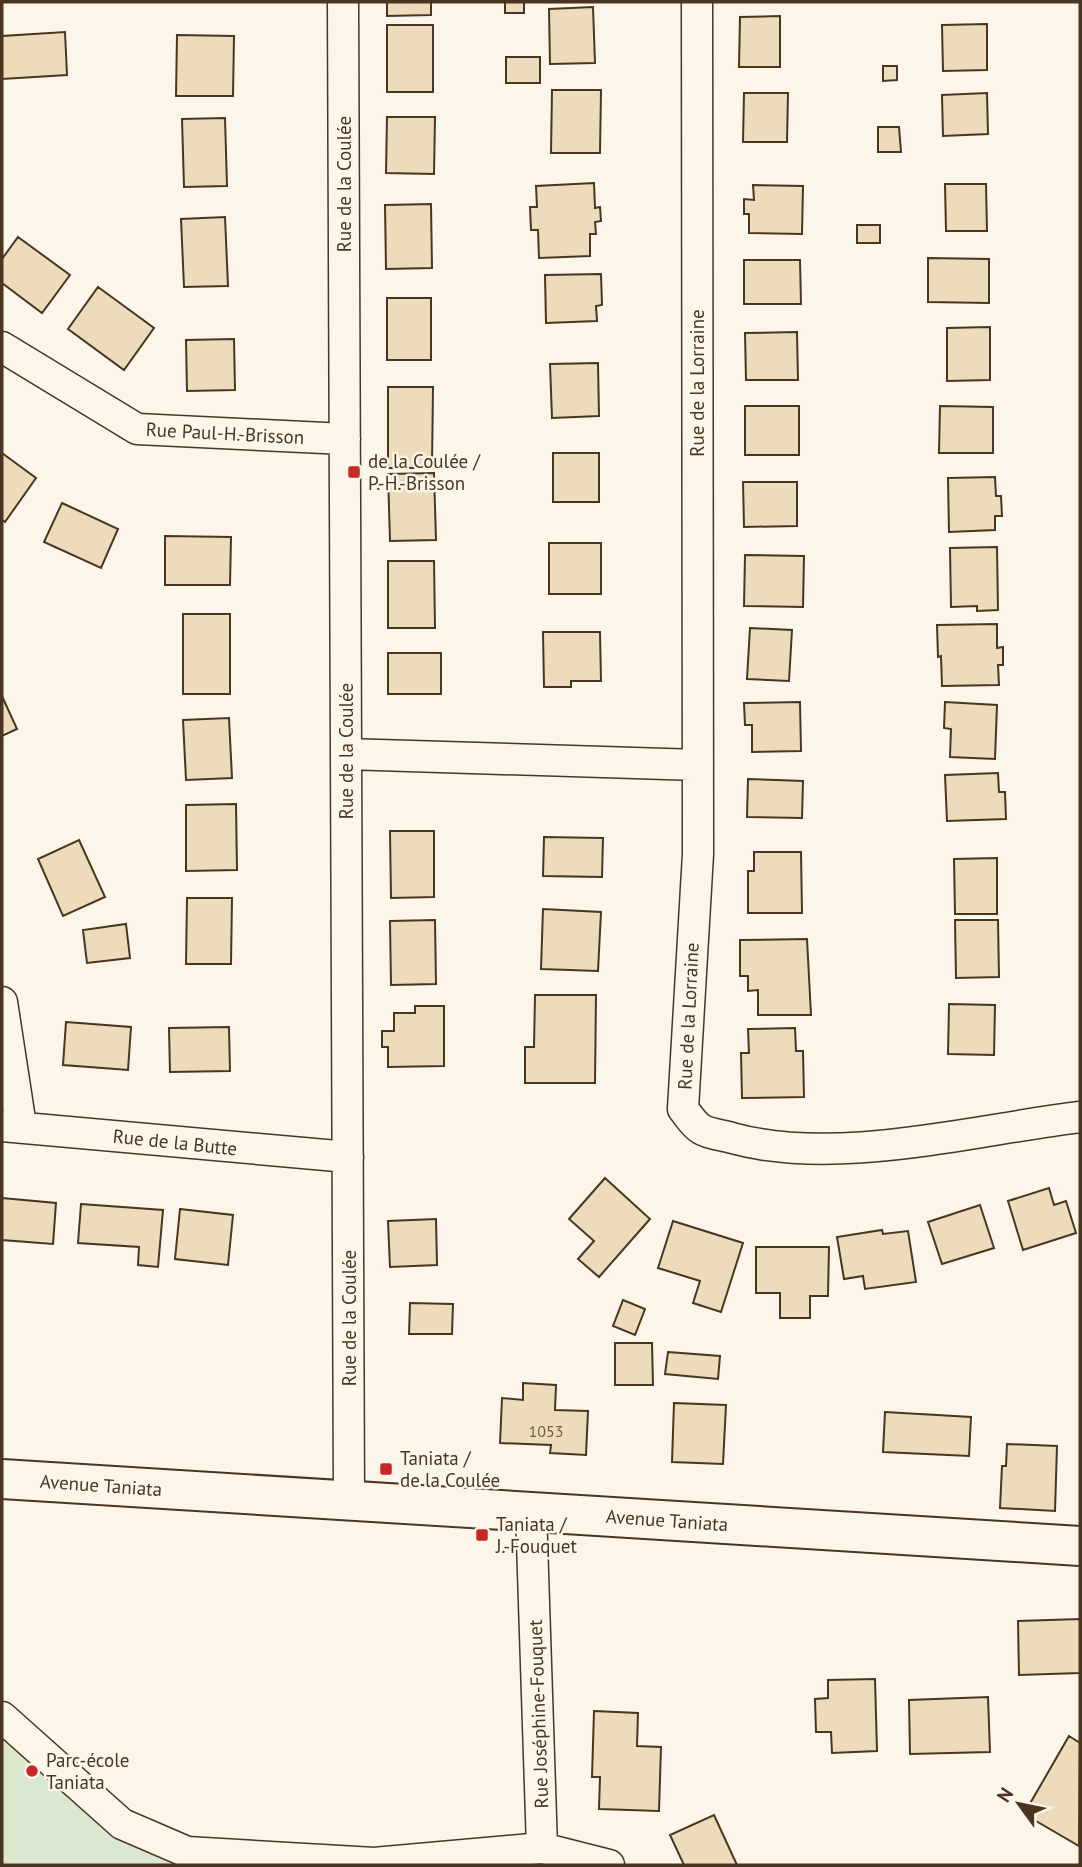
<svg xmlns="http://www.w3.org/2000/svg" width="1082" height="1867" font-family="'PT Sans',sans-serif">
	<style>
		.green { fill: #dce7d0; stroke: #887966; stroke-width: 2 }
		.building { fill: #ecdcbc; stroke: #4a3520; stroke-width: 2 }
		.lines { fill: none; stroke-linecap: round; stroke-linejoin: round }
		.minor-casing { stroke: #4a3520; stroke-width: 33 }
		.secondary-casing { stroke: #4a3520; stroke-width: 42 }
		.minor { stroke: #fbf6e9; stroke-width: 30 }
		.secondary { stroke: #fbf6e9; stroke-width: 38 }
		.poi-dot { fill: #c62828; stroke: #fbf6e9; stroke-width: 2.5 }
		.labels { text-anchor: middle; stroke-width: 5; stroke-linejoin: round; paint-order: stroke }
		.number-label { font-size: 16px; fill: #725f47 }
		.street-label { font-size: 19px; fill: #4a3520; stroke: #fbf6e9 }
		.poi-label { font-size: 19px; fill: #4a3520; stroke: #fbf6e9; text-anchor: start }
	</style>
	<rect width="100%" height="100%" fill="#fbf6e9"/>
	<path class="green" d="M 2,1717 L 181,1865 L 2,1865 Z"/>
	<path class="building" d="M 387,2 L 431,2 L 431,15 L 387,16 Z
		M 505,2 L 524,2 L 524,13 L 505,13 Z
		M 593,7 L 595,63 L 550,64 L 549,9 Z
		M 780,16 L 780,67 L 739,67 L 740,17 Z
		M 987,24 L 987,70 L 943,71 L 942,25 Z
		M 387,25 L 433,25 L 433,92 L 387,92 Z
		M 65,32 L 67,75 L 2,79 L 2,36 Z
		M 177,35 L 234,36 L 233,96 L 176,96 Z
		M 506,57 L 540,57 L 540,83 L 506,83 Z
		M 883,66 L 897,66 L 897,80 L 883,81 Z
		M 552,90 L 601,90 L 600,153 L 551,153 Z
		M 744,93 L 788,93 L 787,142 L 743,142 Z
		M 987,93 L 988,134 L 943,136 L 942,95 Z
		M 387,117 L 435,117 L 434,174 L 386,173 Z
		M 225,118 L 227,186 L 184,187 L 182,119 Z
		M 878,127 L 899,127 L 901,152 L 878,152 Z
		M 594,183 L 595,208 L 600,207 L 601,221 L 595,222 L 596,234 L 590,234 L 590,256 L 539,258 L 538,230 L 531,230 L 530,207 L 537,207 L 536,186 Z
		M 945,184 L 986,184 L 987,231 L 946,231 Z
		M 753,185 L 803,186 L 802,234 L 749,233 L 749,214 L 744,214 L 744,199 L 754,200 Z
		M 431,204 L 432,268 L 386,269 L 385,205 Z
		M 225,217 L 228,286 L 184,287 L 181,219 Z
		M 857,225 L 880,225 L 880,243 L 857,243 Z
		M 18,237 L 70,275 L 42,313 L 2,283 L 2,259 Z
		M 928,258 L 989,259 L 989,303 L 928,302 Z
		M 744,260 L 800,260 L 801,304 L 744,304 Z
		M 601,274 L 602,305 L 596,306 L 597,321 L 546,323 L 545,275 Z
		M 98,287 L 154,328 L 124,370 L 68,329 Z
		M 387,298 L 431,298 L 431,360 L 387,360 Z
		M 990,327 L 990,380 L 947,381 L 947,328 Z
		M 797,332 L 798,380 L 746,380 L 745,333 Z
		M 234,339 L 235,390 L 187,391 L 186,340 Z
		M 598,363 L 599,416 L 552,418 L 550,364 Z
		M 388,387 L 433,387 L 432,468 L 388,468 Z
		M 745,406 L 799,406 L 799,455 L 745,455 Z
		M 940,406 L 993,407 L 993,453 L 939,453 Z
		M 2,453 L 36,478 L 5,522 L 2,520 Z
		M 553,453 L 599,453 L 599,502 L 553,502 Z
		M 434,473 L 436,540 L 390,541 L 388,474 Z
		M 995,477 L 996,496 L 1001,496 L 1002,516 L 995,516 L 995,530 L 949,532 L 948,478 Z
		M 743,482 L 797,482 L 797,526 L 744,527 Z
		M 62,503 L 118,529 L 101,568 L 44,542 Z
		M 165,536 L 231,537 L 230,585 L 165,585 Z
		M 549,543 L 601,543 L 601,594 L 549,594 Z
		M 997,547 L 998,610 L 977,611 L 977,606 L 951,607 L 950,548 Z
		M 745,555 L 804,556 L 803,607 L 744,606 Z
		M 388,561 L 434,561 L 435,628 L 388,628 Z
		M 183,614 L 230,614 L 230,694 L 183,694 Z
		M 997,624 L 997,648 L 1003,647 L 1003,665 L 998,665 L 999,685 L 942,686 L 941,656 L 938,657 L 937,625 Z
		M 750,628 L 792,630 L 789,681 L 747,679 Z
		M 543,632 L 600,632 L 601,681 L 571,681 L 571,687 L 544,687 Z
		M 388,653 L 441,653 L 441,694 L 388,694 Z
		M 2,696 L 17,729 L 2,736 Z
		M 800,702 L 801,751 L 752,752 L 752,725 L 745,725 L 744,703 Z
		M 945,702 L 997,705 L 995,759 L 950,757 L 951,729 L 944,728 Z
		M 229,718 L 232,778 L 186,780 L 183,720 Z
		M 998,773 L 999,792 L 1005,792 L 1006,819 L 947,821 L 945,775 Z
		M 748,779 L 803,781 L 802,818 L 747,817 Z
		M 236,804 L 237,870 L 186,871 L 186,805 Z
		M 390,831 L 434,831 L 434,897 L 391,898 Z
		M 544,837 L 603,838 L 602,877 L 543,876 Z
		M 79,840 L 105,897 L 63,916 L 38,859 Z
		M 754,852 L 801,852 L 802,913 L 748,913 L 748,871 L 754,871 Z
		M 997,858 L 997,914 L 955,914 L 954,859 Z
		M 187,898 L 232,898 L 231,964 L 186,964 Z
		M 543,909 L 601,912 L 598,971 L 541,969 Z
		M 435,920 L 436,984 L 391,985 L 390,921 Z
		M 955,920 L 998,920 L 999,977 L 956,978 Z
		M 126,924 L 130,958 L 87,963 L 83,930 Z
		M 807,939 L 811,1015 L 758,1015 L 758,990 L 748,991 L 748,976 L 740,976 L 740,940 Z
		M 535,995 L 596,995 L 595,1083 L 525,1083 L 525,1047 L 534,1047 Z
		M 949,1004 L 995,1005 L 994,1055 L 948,1054 Z
		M 415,1006 L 444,1006 L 444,1066 L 388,1067 L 388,1047 L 382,1047 L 382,1031 L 394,1031 L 394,1013 L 415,1013 Z
		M 66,1022 L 131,1027 L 128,1070 L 63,1065 Z
		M 229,1027 L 230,1071 L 170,1072 L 169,1028 Z
		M 795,1028 L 796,1051 L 803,1051 L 804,1097 L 742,1098 L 741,1053 L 749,1053 L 748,1029 Z
		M 605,1178 L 650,1219 L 599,1277 L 578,1259 L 594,1241 L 569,1219 Z
		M 1049,1188 L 1054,1205 L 1066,1201 L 1076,1233 L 1023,1250 L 1008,1201 Z
		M 2,1198 L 56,1203 L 53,1244 L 2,1240 Z
		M 81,1204 L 163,1210 L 158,1267 L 138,1265 L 139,1247 L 78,1243 Z
		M 980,1205 L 994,1248 L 942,1264 L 928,1222 Z
		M 180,1209 L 233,1215 L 228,1265 L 175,1259 Z
		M 436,1219 L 437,1265 L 390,1267 L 388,1221 Z
		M 673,1221 L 743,1243 L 721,1312 L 693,1303 L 700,1281 L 658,1268 Z
		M 882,1230 L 883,1234 L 908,1231 L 916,1282 L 865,1289 L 863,1276 L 844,1279 L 837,1237 Z
		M 756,1247 L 829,1247 L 828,1296 L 810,1296 L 810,1318 L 780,1318 L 780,1293 L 756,1293 Z
		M 623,1300 L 645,1309 L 635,1335 L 613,1326 Z
		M 410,1303 L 453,1304 L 452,1334 L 409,1334 Z
		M 615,1343 L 652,1343 L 653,1385 L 615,1385 Z
		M 668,1352 L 720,1356 L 718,1379 L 665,1374 Z
		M 523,1383 L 556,1385 L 555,1410 L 588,1411 L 586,1455 L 550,1453 L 551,1445 L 500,1443 L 502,1398 L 523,1400 Z
		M 674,1403 L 726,1405 L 723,1464 L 672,1462 Z
		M 885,1412 L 971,1417 L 969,1456 L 883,1452 Z
		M 1007,1444 L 1057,1446 L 1055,1511 L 1000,1508 L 1002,1466 L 1006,1466 Z
		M 1080,1619 L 1080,1673 L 1019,1675 L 1018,1621 Z
		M 875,1679 L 877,1751 L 832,1753 L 831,1732 L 816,1732 L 815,1699 L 828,1698 L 828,1680 Z
		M 988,1697 L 990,1752 L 910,1754 L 909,1700 Z
		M 594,1711 L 638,1713 L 637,1746 L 661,1747 L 659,1811 L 599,1809 L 600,1777 L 592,1777 Z
		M 1069,1736 L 1080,1743 L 1079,1846 L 1024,1814 Z
		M 714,1815 L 737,1865 L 684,1865 L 670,1835 Z"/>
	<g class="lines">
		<defs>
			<path id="minor" d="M 343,2 L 349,1500
				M 697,2 L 698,854 L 683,1109 C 688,1115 694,1125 701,1129 C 709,1134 722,1135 732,1138 C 836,1167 973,1130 1080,1117
				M 2,347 L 137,429 L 345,439
				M 346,754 L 698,765
				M 2,1002 L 21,1126
				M 2,1126 L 348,1157
				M 531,1511 L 542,1848 L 609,1865
				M 2,1717 L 122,1824 L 187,1852 L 374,1863 L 542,1848"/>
			<path id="secondary" d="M 2,1479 L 1080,1546"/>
		</defs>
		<use href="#minor" class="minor-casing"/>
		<use href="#secondary" class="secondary-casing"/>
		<use href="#minor" class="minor"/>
		<use href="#secondary" class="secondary"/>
	</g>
	<g class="poi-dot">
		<rect x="347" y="465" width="14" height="14" rx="3.5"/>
		<rect x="379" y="1462" width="14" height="14" rx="3.5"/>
		<rect x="475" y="1528" width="14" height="14" rx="3.5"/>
		<circle cx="32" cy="1771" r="7"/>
	</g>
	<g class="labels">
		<g class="number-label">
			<text x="546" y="1437">1053</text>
		</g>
		<g class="street-label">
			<text transform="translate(344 184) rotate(-90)" y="7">Rue de la Coulée</text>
			<text transform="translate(697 383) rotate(-90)" y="7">Rue de la Lorraine</text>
			<text transform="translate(225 433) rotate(3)" y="7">Rue Paul-H.-Brisson</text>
			<text transform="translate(346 751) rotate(-90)" y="7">Rue de la Coulée</text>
			<text transform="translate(688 1016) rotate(-87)" y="7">Rue de la Lorraine</text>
			<text transform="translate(175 1142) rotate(6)" y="7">Rue de la Butte</text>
			<text transform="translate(349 1318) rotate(-90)" y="7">Rue de la Coulée</text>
			<text transform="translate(101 1485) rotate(4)" y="7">Avenue Taniata</text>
			<text transform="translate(667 1520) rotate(4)" y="7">Avenue Taniata</text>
			<text transform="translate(538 1714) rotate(-92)" y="7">Rue Joséphine-Fouquet</text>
		</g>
		<g class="poi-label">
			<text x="368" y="468">de la Coulée /<tspan x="368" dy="22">P.-H.-Brisson</tspan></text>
			<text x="400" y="1465">Taniata /<tspan x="400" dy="22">de la Coulée</tspan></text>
			<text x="496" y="1531">Taniata /<tspan x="496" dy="22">J.-Fouquet</tspan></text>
			<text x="46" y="1767">Parc-école<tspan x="46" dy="22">Taniata</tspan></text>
		</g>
	</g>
	<rect width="1082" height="1867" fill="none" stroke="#4a3520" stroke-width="7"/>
	<g transform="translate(1019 1804) rotate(303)" stroke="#fbf6e9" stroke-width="5" paint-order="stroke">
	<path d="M0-5L12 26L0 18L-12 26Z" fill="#4a3520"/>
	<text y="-10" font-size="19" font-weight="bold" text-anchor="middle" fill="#4a3520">N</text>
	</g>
</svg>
